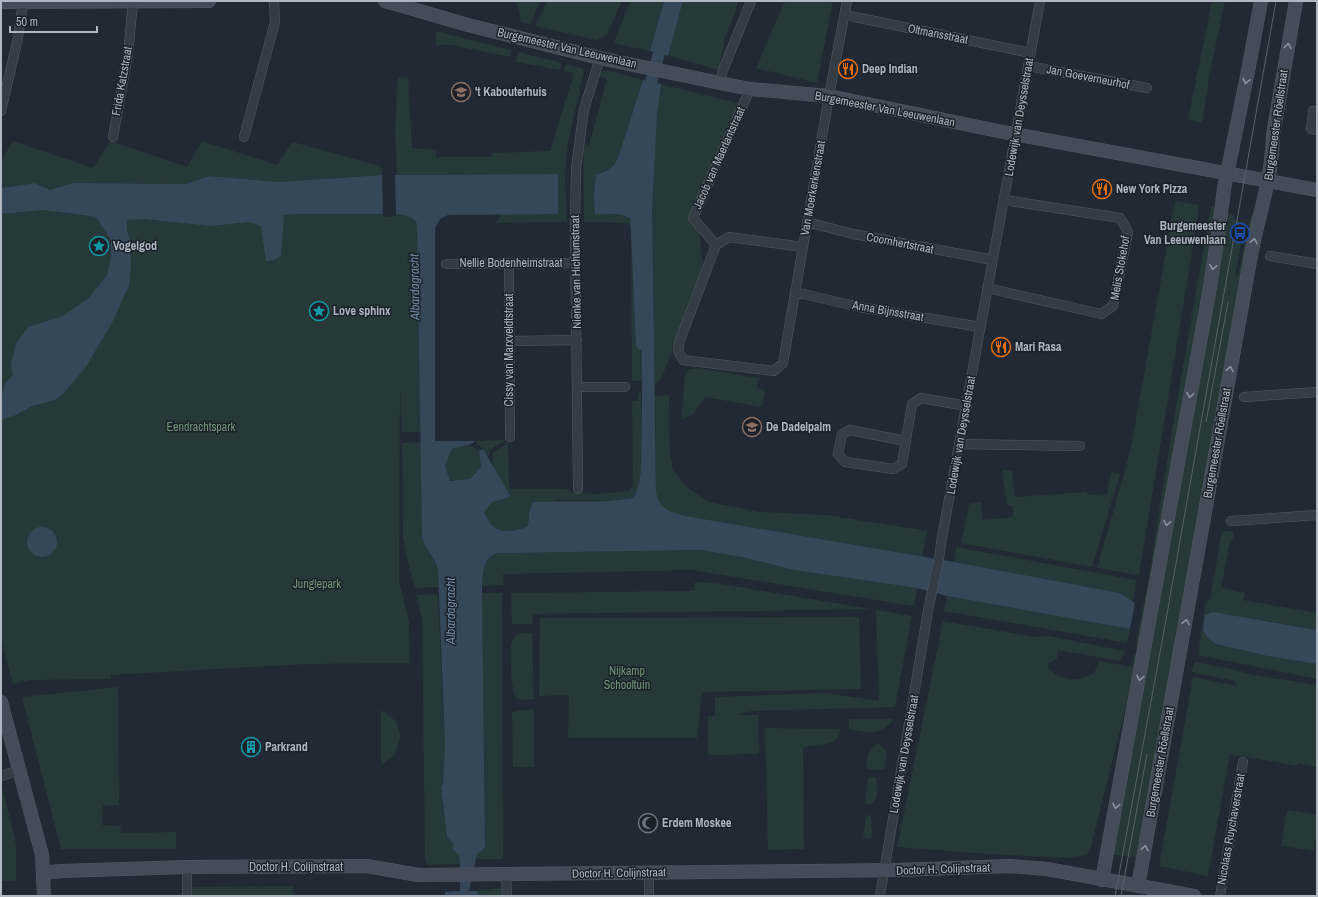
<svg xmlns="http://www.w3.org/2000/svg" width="1318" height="897" font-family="'Archivo Narrow',sans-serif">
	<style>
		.green { fill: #263837 }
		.water { fill: #36475a }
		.pier { fill: #212a34 }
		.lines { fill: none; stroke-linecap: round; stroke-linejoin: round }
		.canal { stroke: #36475a; stroke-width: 12 }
		.street-casing { stroke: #525a63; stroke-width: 10 }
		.secondary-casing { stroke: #525a63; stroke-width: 14 }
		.street { stroke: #343c45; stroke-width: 9 }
		.secondary { stroke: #434c58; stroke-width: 13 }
		.tram { stroke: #56616c; stroke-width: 1 }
		.oneway { stroke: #89929d }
		.labels { text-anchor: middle; stroke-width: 3; stroke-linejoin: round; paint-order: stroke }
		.street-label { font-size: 12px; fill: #aeb7c2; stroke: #1a2129 }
		.poi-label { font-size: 12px; font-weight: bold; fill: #aeb7c2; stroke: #1a2129; text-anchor: start }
		.park-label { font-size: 12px; fill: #709676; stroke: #1a2129 }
		.water-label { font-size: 13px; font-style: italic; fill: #718aa3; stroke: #1a2129 }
	</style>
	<rect width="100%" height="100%" fill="#212a34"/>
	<path class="green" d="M 517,1 L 540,1 L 530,24 L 521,22 Z
		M 547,1 L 622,1 L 607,35 L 596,40 L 535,26 Z
		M 630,1 L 664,1 L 650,51 L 617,44 L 614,42 Z
		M 683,1 L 739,1 L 724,41 L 719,70 L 668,56 Z
		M 785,1 L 833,1 L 817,83 L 756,68 Z
		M 1212,1 L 1225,1 L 1210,72 L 1202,123 L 1188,119 Z
		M 436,31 L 511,50 L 510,57 L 451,45 L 436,45 Z
		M 518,52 L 562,63 L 560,70 L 516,62 Z
		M 566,64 L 581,68 L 584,71 L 567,147 L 565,177 L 567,222 L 496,223 L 501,214 L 558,214 L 558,174 L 397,175 L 395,129 L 398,77 L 408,78 L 412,148 L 436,150 L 436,157 L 492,157 L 491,153 L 550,151 L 574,73 L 564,71 Z
		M 603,71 L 609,71 L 643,80 L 617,161 L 608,170 L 596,174 L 616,214 C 628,215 635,222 640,233 L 641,381 L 632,381 L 631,227 L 627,223 L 584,222 L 583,144 L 589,145 L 607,79 L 599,76 Z
		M 661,84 L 746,105 L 699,214 L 698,221 L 703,266 L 666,367 L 660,380 L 657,383 L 654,383 C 652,284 647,183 661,84 Z
		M 13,141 L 93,168 L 110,141 L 187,167 L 202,141 L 277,165 L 293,142 L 380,166 L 382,169 L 382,175 L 279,182 L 209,176 L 185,184 L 73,183 L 50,190 L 35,183 L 1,188 L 1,161 Z
		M 1175,201 L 1198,205 L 1198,215 L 1139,575 L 1097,568 L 1125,471 L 1133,436 Z
		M 401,203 L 407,216 L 413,219 L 417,224 L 421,432 L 402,432 L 400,388 L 399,581 L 409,621 L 410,663 L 306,664 L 111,675 L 111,679 L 30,680 L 13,684 L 1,639 L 1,214 L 44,210 L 96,217 L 156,220 Z
		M 1211,206 L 1217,207 L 1180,413 L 1182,417 L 1141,646 L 1136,644 L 1148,582 L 1175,412 Z
		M 1226,213 L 1234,215 L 1234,220 L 1245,222 L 1235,276 L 1238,276 L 1250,218 L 1252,214 L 1254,213 L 1201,518 L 1136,857 L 1108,854 Z
		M 698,368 L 758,378 L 757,388 L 765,390 L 762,407 L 705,397 L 693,414 L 681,420 L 685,376 L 687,370 Z
		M 638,393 L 641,393 L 641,471 L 637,491 L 633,498 L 617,501 L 556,500 L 529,513 L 528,526 C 518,531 502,535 492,525 C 489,522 486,516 483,511 L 492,502 L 511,497 L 492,466 L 493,453 L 508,443 L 509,480 L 510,489 L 566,489 L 573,493 L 600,494 L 628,491 L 633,486 L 632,401 L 638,401 Z
		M 669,395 L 670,455 L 673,469 L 683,483 L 689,489 L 709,502 L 760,512 L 827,515 L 927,531 L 922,557 L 686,516 C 669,511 660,510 656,492 L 655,396 Z
		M 505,440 L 490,450 L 488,459 L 483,449 L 475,441 Z
		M 421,442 L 422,537 L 436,563 L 438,569 L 439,587 L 415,588 L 407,559 L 403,537 L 402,443 Z
		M 460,445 L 470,445 L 479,451 L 481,467 L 470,479 L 450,481 L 445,466 L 452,449 Z
		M 1002,470 L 1012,470 L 1015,497 L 1085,492 L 1090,495 L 1107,494 L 1111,472 L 1120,474 L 1092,567 L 961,543 L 969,504 L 981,502 L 983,520 L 1013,517 L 1013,506 L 1007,505 Z
		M 1222,531 L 1233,531 L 1233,539 L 1230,542 L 1221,588 L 1245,593 L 1243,600 L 1317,613 L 1317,630 L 1268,621 L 1205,615 L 1203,629 L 1216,644 L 1267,656 L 1317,664 L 1317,679 L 1198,655 L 1206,601 L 1210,600 Z
		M 956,547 L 1136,580 L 1133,602 L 1120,593 L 954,562 Z
		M 700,550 L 742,557 L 794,570 L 917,588 L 914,606 L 691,570 L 503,574 L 504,585 L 482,586 C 483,572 482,558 497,553 Z
		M 702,582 L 722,584 L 912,616 L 895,707 L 752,711 L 735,715 L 758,715 L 759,754 L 708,755 L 708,716 L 715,716 L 715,697 L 826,693 L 879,701 L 876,609 L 533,614 L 532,624 L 512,624 L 511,593 L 691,591 L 694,590 L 694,583 Z
		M 482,593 L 502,593 L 503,859 L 477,859 L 477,854 L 485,848 Z
		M 438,594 L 445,744 L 443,784 L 441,786 L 447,837 C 456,845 459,852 460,864 L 427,865 L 425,856 L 422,619 L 416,595 Z
		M 947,596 L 1130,629 L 1127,643 L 944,611 Z
		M 859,617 L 861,689 L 702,692 L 697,738 L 568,738 L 569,695 L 539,696 L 540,618 Z
		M 943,621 L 1035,637 L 1048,636 L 1125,651 L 1121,661 L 1058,650 L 1057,658 L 1048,664 L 1049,669 C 1054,673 1058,677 1065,678 C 1077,682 1099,676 1099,661 L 1132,667 L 1134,654 L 1139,656 L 1090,850 L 1087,855 L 1066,858 L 988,854 L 897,847 Z
		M 522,633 L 532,633 L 534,699 L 522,700 L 516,698 C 511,690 509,649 512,641 C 514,636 518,634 522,633 Z
		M 1195,662 L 1231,669 L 1253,675 L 1317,685 L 1317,767 L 1297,763 L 1297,766 L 1230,754 L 1208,876 L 1159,866 L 1193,677 L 1237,686 L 1235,681 L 1192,672 Z
		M 118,687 L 119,805 L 103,806 L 102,825 L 121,826 L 120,833 L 176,832 L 176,849 L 61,849 L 22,697 Z
		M 534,709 L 534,767 L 513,767 L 512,712 L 519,710 Z
		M 381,710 L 396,721 L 400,736 L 395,755 L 381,765 Z
		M 849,719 L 893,719 C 892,722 890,724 887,726 C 876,736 863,731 849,729 Z
		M 765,728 L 841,729 C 837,748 818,745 803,747 L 804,849 L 768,850 Z
		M 878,743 L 887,752 L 885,768 C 881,771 872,771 867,769 C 864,759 870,749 878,743 Z
		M 872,777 L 875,777 C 879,786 879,797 872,804 L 866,804 L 865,801 L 868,779 Z
		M 1,785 L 2,785 L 16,844 L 16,881 L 1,881 Z
		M 1287,810 L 1317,815 L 1317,831 L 1314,851 L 1281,846 Z
		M 869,815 L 871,815 L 872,835 L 871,838 L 868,839 L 863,837 L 866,818 Z
		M 293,886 L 294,896 L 192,896 L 192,887 Z
		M 504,887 L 504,896 L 479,896 L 477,891 Z"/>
	<path class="water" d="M 664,1 L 683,1 L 668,56 L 650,51 Z
		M 643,80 L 661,84 L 657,116 L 652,209 L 656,492 C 660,510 669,511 686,516 L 954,562 L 1120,593 L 1135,603 L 1130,629 L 947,596 L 917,588 L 794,570 L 742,557 L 700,550 L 501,553 C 483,554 483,571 482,586 L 485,848 L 477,854 L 469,891 L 477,891 L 479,896 L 445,896 L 445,892 L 460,891 L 460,864 L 459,855 L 452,849 L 454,844 L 447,837 L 441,786 L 443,784 L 445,744 L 438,569 C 435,557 425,549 422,537 L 417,224 C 414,217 406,216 399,214 L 294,214 L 284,215 L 281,256 L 274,260 L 266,261 L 261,226 L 249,222 L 211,226 L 145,219 L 127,220 L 127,230 L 130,240 L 131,265 L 129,285 L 114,319 L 86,367 L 62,395 L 55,400 L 32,406 L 16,415 L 1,420 L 1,393 L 3,393 L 5,384 L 13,375 L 11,364 L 16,344 L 28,327 L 63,316 L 89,298 L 107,275 L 111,257 L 111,240 L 96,217 L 44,210 L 1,214 L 1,188 L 35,183 L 50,190 L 73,183 L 185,184 L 209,176 L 279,182 L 382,175 L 558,174 L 558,214 L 448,215 L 440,219 L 435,228 L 435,441 L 475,441 C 469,447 460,445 452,449 L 445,466 L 450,481 L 470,479 L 481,467 L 479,451 L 483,449 L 511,497 L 492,502 L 484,512 C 486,516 489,522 492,525 C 502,535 518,531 528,526 L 529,513 L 533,502 C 566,500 601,504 633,498 L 637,491 L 641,471 L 642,396 L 640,233 C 632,211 615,214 595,214 L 594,195 L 596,174 C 606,172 613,168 618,158 Z
		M27 542a15 15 0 1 1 30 0a15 15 0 1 1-30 0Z
		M 1213,612 L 1317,630 L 1317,664 L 1267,656 L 1216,644 L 1209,639 L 1203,630 L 1205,615 Z"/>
	<path class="pier" d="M 382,173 L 395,173 L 396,216 L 383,217 Z"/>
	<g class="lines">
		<path class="canal" d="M 649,97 L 651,83 L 663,38
			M 636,211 L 642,344"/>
		<defs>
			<path id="street" d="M 845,15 L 1031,53
				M 1028,66 L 1147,88
				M 720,83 L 723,70 L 751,1
				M 750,89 L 693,218 L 716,245 L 680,340 L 678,351 L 683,360 L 774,371 L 783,363 L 829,96 L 847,1
				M 1,111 L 18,38 L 23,2
				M 1317,111 L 1313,111 L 1311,129 L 1317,130
				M 113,137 L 128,54 L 133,2
				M 244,137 L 275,22 L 274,1
				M 807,222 L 853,234 L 993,260
				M 716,245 L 729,237 L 803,247
				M 1270,256 L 1317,264
				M 509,263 L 510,437
				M 446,264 L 576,263
				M 987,288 L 1101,314 L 1113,306 L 1128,232 L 1120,218 L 1004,200
				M 795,292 L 859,307 L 981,327
				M 509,341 L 577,340
				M 578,387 L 625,387
				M 1244,397 L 1317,392
				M 906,441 L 850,430 L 842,434 L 838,454 L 845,462 L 893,469 L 902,464 L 912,404 L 921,398 L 967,406
				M 960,444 L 1080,446
				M 578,489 L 575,224 L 576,168 L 584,109 L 600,58
				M 1231,521 L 1317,515
				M 1,776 L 19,770
				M 187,867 L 187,896
				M 649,872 L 649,896
				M 506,875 L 507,896
				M 880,896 L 928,611 L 940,553 L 941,543 L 1040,1
				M 1220,896 L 1243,762"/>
			<path id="secondary" d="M 385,1 L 468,25 L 600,58 L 720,83 L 750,89 L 829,96 L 998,131 L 1317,190
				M 1,2 L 209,1
				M 1,702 L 42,855 L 44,896
				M 43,873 L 61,871 L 187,867 L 367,866 L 418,875 L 898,870 L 1010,866 L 1047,869 L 1194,896
				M 1102,880 L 1210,287 L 1219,228 L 1224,189 L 1249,66 L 1261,1
				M 1138,886 L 1251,255 C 1259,213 1272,179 1273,135 L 1296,1"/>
		</defs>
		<use href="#street" class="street-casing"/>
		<use href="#secondary" class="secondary-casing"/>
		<use href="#street" class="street"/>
		<use href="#secondary" class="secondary"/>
		<path class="tram" d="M 1206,422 L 1228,302
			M 1115,896 L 1162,642 L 1276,1
			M 1121,896 L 1147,754"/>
	</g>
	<defs><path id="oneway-chevron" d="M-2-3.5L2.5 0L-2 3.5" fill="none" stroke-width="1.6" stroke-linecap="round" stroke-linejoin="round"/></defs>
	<g class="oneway">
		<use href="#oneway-chevron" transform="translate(1288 46) rotate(-80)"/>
		<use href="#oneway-chevron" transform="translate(1246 81) rotate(102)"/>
		<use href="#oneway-chevron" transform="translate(1254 241) rotate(-79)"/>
		<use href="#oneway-chevron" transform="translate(1213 267) rotate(99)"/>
		<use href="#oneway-chevron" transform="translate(1230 369) rotate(-80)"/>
		<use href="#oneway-chevron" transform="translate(1190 395) rotate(100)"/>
		<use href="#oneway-chevron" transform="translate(1167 523) rotate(100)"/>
		<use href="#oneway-chevron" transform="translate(1186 622) rotate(-80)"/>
		<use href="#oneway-chevron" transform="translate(1140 678) rotate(101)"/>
		<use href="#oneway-chevron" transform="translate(1116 806) rotate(101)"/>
		<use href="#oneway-chevron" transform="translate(1145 848) rotate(-80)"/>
	</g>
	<defs>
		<symbol id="restaurant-ring" viewBox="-11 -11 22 22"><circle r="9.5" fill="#1a2129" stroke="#e8710a" stroke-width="1.5"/><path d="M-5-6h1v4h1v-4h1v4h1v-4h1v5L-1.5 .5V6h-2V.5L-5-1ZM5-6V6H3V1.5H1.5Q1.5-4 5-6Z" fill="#e8710a"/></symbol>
		<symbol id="school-ring" viewBox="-11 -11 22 22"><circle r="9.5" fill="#1a2129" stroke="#8d6e63" stroke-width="1.5"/><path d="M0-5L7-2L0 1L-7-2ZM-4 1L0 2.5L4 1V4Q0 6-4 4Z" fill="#8d6e63"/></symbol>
		<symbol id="bus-ring" viewBox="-11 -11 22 22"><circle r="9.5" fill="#1a2129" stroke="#1a4fb4" stroke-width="1.5"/><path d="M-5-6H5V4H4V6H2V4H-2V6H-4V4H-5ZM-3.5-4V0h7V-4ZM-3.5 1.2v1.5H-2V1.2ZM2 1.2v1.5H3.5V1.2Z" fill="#1a4fb4"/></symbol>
		<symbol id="sight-ring" viewBox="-11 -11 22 22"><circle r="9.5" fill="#1a2129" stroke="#0f9aa8" stroke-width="1.5"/><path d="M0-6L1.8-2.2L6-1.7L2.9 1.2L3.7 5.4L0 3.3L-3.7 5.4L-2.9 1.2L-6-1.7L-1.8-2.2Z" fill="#0f9aa8"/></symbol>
		<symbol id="building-ring" viewBox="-11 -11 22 22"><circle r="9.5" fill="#1a2129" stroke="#0f9aa8" stroke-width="1.5"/><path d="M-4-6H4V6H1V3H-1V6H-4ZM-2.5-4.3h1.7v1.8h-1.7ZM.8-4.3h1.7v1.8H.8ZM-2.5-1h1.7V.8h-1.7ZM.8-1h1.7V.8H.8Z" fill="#0f9aa8"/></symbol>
		<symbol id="mosque-ring" viewBox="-11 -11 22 22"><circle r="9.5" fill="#1a2129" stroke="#6b7280" stroke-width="1.5"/><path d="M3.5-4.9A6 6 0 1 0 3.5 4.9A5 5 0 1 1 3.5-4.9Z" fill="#6b7280"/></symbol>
	</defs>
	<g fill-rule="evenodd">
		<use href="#restaurant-ring" x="837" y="58" width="22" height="22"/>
		<use href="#school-ring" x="450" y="81" width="22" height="22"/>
		<use href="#restaurant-ring" x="1091" y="178" width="22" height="22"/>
		<use href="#bus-ring" x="1229" y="222" width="22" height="22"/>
		<use href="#sight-ring" x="88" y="235" width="22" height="22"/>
		<use href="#sight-ring" x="308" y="300" width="22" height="22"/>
		<use href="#restaurant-ring" x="990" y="336" width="22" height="22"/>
		<use href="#school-ring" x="741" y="416" width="22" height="22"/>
		<use href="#building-ring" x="240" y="736" width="22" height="22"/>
		<use href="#mosque-ring" x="637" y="812" width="22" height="22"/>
	</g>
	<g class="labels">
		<g class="street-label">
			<text transform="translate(938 34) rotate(11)" y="4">Oltmansstraat</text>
			<text transform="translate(567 48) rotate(13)" y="4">Burgemeester Van Leeuwenlaan</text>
			<text transform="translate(1088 77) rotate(11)" y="4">Jan Goeverneurhof</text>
			<text transform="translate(122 81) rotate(-80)" y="4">Frida Katzstraat</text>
			<text transform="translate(885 109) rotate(11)" y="4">Burgemeester Van Leeuwenlaan</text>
			<text transform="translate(1019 117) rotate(-80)" y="4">Lodewijk van Deysselstraat</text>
			<text transform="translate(1276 125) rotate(-82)" y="4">Burgemeester Röellstraat</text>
			<text transform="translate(719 158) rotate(-66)" y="4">Jacob van Maerlantstraat</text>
			<text transform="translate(813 188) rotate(-80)" y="4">Van Moerkerkenstraat</text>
			<text transform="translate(900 243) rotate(11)" y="4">Coornhertstraat</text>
			<text x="511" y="267">Nellie Bodenheimstraat</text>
			<text transform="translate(1120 268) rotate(-80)" y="4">Melis Stokehof</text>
			<text transform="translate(576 272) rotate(-91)" y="4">Nienke van Hichtumstraat</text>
			<text transform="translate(888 311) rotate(10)" y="4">Anna Bijnsstraat</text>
			<text transform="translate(509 350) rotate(-90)" y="4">Cissy van Marxveldtstraat</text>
			<text transform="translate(961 435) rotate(-80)" y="4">Lodewijk van Deysselstraat</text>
			<text transform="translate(1217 443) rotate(-80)" y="4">Burgemeester Röellstraat</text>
			<text transform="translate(904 754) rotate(-80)" y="4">Lodewijk van Deysselstraat</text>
			<text transform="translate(1160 762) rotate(-80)" y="4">Burgemeester Röellstraat</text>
			<text transform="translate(1231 829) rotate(-80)" y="4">Nicolaas Ruychaverstraat</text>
			<text x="296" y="871">Doctor H. Colijnstraat</text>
			<text transform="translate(943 869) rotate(-2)" y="4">Doctor H. Colijnstraat</text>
			<text transform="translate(619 873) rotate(-1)" y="4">Doctor H. Colijnstraat</text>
		</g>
		<g class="poi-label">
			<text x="862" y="73">Deep Indian</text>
			<text x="475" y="96">'t Kabouterhuis</text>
			<text x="1116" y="193">New York Pizza</text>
			<text x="1226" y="230" text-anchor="end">Burgemeester<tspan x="1226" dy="14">Van Leeuwenlaan</tspan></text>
			<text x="113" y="250">Vogelgod</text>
			<text x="333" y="315">Love sphinx</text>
			<text x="1015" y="351">Mari Rasa</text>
			<text x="766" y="431">De Dadelpalm</text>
			<text x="265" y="751">Parkrand</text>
			<text x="662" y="827">Erdem Moskee</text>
		</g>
		<g class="park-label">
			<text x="201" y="431">Eendrachtspark</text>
			<text x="317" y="588">Junglepark</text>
			<text x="627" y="675">Nijkamp<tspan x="627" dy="14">Schooltuin</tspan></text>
		</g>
		<g class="water-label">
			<text transform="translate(414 287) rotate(-91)" y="5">Albardagracht</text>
			<text transform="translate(450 611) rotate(-90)" y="5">Albardagracht</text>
		</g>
	</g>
	<rect width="1318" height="897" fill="none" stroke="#aeb7c2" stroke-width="4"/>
	<path d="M10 26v6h87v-6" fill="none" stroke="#aeb7c2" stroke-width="2"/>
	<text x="16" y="26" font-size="12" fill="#aeb7c2" stroke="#1a2129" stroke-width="3" paint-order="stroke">50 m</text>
</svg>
